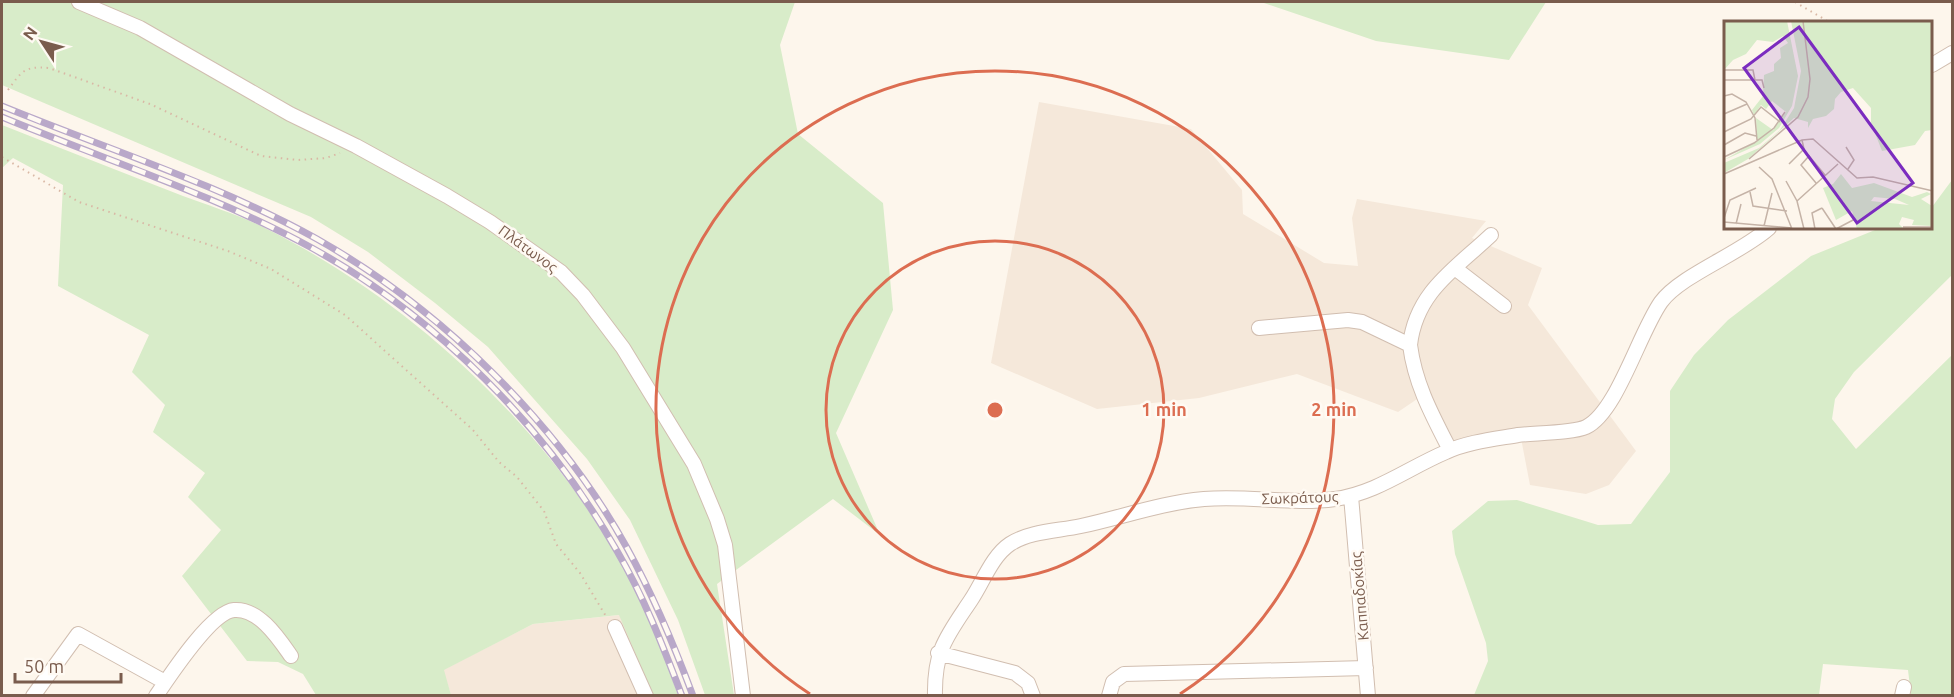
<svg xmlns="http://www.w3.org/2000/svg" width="1954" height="697" font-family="Ubuntu,sans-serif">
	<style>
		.residential { fill: #f5e8da }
		.green { fill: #d8ecc9 }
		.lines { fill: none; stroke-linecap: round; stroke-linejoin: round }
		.street-casing { stroke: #d1beb0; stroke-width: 16 }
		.path { stroke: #d9b8a5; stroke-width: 2; stroke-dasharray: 1.5 4.5; stroke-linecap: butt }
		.street { stroke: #fff; stroke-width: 14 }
		.rail-casing { stroke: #b9a8c9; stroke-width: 7 }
		.rail { stroke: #fffaf3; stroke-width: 4.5; stroke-dasharray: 14; stroke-linecap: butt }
		.ring { fill: none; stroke: #dc6d51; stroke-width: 3 }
		.labels { text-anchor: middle; stroke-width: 5; stroke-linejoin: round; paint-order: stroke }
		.street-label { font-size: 15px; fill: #7a5c4d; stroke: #fffaf3 }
		.inset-road { fill: none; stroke: #c5b3a7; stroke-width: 1.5 }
		.view { fill: #7b2cbf; fill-opacity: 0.15; stroke: #7b2cbf; stroke-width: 3 }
		.inset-edge { fill: none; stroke: #7a5c4d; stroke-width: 3 }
		.centre { fill: #dc6d51; stroke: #fffaf3; stroke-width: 3 }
		.ring-label { font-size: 18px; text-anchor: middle; font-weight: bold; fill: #dc6d51; stroke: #fffaf3; stroke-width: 5; stroke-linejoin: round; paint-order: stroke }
	</style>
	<rect width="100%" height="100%" fill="#fdf6ec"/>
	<path class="residential" d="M 1039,102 L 1191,129 L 1242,190 L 1243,214 L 1324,263 L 1358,266 L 1352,218 L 1357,199 L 1486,221 L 1472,238 L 1542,268 L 1528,305 L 1636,451 L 1609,485 L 1586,494 L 1530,485 L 1519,428 L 1454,441 L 1429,391 L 1398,412 L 1297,374 L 1199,398 L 1097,409 L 991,363 Z
		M 620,615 L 653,695 L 451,695 L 443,670 L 533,624 Z"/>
	<path class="green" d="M 2,2 L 795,2 L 780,45 L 798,134 L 883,203 L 893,310 L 836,433 L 880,535 L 833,499 L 717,584 L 734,695 L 705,695 L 678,620 L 630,520 L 587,459 L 488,347 L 435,303 L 368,252 L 311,217 L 2,85 Z
		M 1261,2 L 1546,2 L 1509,60 L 1376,41 Z
		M 2,125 C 62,149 122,172 183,196 C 210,206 239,215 265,228 C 415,302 559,438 634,588 C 652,623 665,659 678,695 L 653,695 L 619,615 L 533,624 L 444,670 L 451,695 L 316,695 L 303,674 L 278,662 L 247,661 L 182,576 L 221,530 L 188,497 L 205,473 L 153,432 L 165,405 L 132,372 L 149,335 L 58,286 L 63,185 L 13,158 L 2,168 Z
		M 1952,180 L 1952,275 L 1854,372 L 1835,399 L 1832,419 L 1856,449 L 1952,355 L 1952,695 L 1911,695 L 1908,670 L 1823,664 L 1819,695 L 1474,695 L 1488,661 L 1486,643 L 1455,554 L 1452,531 L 1488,501 L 1517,500 L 1598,525 L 1631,524 L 1670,472 L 1670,391 L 1694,355 L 1728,320 L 1811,256 L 1880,228 L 1932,228 L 1932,207 Z"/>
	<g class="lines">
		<defs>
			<path id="street" d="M 79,2 L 140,28 L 290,114 L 356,146 L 447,196 L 490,222 L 561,272 L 583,295 L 623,348 L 694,464 L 717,519 L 725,545 L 743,696
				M 1932,65 L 1952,53
				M 1456,269 L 1504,306
				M 1259,328 L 1348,320 L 1362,322 L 1410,345 C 1415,384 1432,415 1450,450
				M 1410,345 C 1416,292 1455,269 1491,235
				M 1351,496 L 1368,696
				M 615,627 L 646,696
				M 938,653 L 1015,673 L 1028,683 L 1033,696
				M 33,696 L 78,634 L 165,682
				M 156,696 C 169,677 211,612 234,610 C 259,608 279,639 291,656
				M 935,696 C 934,650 947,636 971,600 C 983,582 992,556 1010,544 C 1030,531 1058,531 1081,526 C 1123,517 1160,503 1204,499 C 1248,495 1291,505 1335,499 C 1377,493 1408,468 1446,452 C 1467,442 1495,439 1518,435 C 1534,433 1573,433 1586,427 C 1617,412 1639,333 1661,302 C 1681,275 1740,254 1769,228
				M 1109,696 L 1113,682 L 1124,674 L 1366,668
				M 1902,696 L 1904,687"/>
		</defs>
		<use href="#street" class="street-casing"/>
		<path class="path" d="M 1748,2 L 1759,2
			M 1795,2 L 1829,22
			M 8,90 C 22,71 24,66 49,68 L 150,104 L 261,156 L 298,160 L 326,158 L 340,153
			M 2,157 L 79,202 L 228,251 L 271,269 L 345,315 L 473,430 L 499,462 L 517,477 L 544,511 L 556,544 L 580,573 L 607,618"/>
		<use href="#street" class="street"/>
		<defs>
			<path id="rail" d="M 2,106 C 107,149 218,184 317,239 C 441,309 558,423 627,548 C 653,595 674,645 693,696
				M 2,117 C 105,160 213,194 312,248 C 437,317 546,427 617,551 C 644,597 663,646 682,696"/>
		</defs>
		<use href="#rail" class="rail-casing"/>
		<use href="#rail" class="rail"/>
	</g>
	<g class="ring">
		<circle cx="995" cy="410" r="169"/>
		<path d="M810 694A339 339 0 1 1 1180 694"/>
	</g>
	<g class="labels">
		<g class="street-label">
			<text transform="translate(528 249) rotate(36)" y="5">Πλάτωνος</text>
			<text transform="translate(1300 498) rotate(-2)" y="5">Σωκράτους</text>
			<text transform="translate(1360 596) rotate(-95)" y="5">Καππαδοκίας</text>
		</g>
	</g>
	<g transform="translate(1724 21)">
		<rect width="208" height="208" fill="#fdf6ec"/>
		<path d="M 0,0 L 63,0 L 74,55 L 68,85 L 55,107 L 36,123 L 0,139 L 33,120 L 32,97 L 49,109 L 62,91 L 48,80 L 42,88 L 37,84 L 30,94 L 28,89 L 39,75 L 40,54 L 50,50 L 50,43 L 57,37 L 56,27 L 64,22 L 59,15 L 49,21 L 33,19 L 22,33 L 9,39 L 0,49 ZM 67,0 L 208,0 L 208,109 L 201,110 L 191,124 L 158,130 L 147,102 L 147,87 L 129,67 L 117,71 L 111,78 L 110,88 L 102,95 L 89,98 L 84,107 L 84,101 L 70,97 L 24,138 L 0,152 L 0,142 L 35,127 L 56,109 L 70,87 L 77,50 ZM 117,153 L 128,167 L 150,162 L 188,176 L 203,171 L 207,173 L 197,178 L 208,185 L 208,205 L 188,204 L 190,199 L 178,196 L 175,203 L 180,208 L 133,208 L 128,190 L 112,199 L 99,167 L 109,163 ZM 150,176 L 171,178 L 185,184 L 147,180 Z" fill="#d8ecc9" fill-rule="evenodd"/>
		<path class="inset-road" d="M 0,49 L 29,49 L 31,59M 0,59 L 38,59 L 40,67M 0,75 L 8,73 L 22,81 L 31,97 L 33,119M 0,93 L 23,83M 0,111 L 27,98 L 37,86 L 56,101M 0,124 L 21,112 L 32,115M 122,126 L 130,139 L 124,148M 0,136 L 30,122 L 50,107 L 61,91M 25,138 L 74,96 L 84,76 L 86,58 L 79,0M 65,143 L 80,128 L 78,119M 35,146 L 48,158 L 68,208M 0,153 L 78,119 L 89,118 L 133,157 L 149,156 L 209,170M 62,160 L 73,180 L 80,208M 92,162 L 77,144 L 85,135 L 101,154M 26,171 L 29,185 L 63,190M 73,180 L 114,143M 98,187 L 112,208M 0,197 L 6,179 L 32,167M 0,201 L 68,207M 12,203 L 17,183M 40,205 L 48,172M 179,206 L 209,206M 91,208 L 88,192 L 98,187M 112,208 L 131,198"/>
		<path class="view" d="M 75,6 L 189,162 L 133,202 L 20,47 Z"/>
		<rect width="208" height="208" class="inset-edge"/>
	</g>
	<circle cx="995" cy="410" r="9" class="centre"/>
	<g class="ring-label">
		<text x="1164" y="416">1 min</text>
		<text x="1334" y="416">2 min</text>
	</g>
	<rect width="1954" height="697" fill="none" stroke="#7a5c4d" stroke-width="6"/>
	<g transform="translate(42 42) rotate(306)" stroke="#fffaf3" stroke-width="4.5" paint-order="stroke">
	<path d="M0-4.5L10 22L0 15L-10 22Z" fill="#7a5c4d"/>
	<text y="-9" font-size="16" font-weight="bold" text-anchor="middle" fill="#7a5c4d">N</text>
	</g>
	<path d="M15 673v9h106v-9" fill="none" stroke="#7a5c4d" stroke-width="3"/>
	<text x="24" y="673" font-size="18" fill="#7a5c4d" stroke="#fffaf3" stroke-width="4.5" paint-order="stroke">50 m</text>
</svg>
